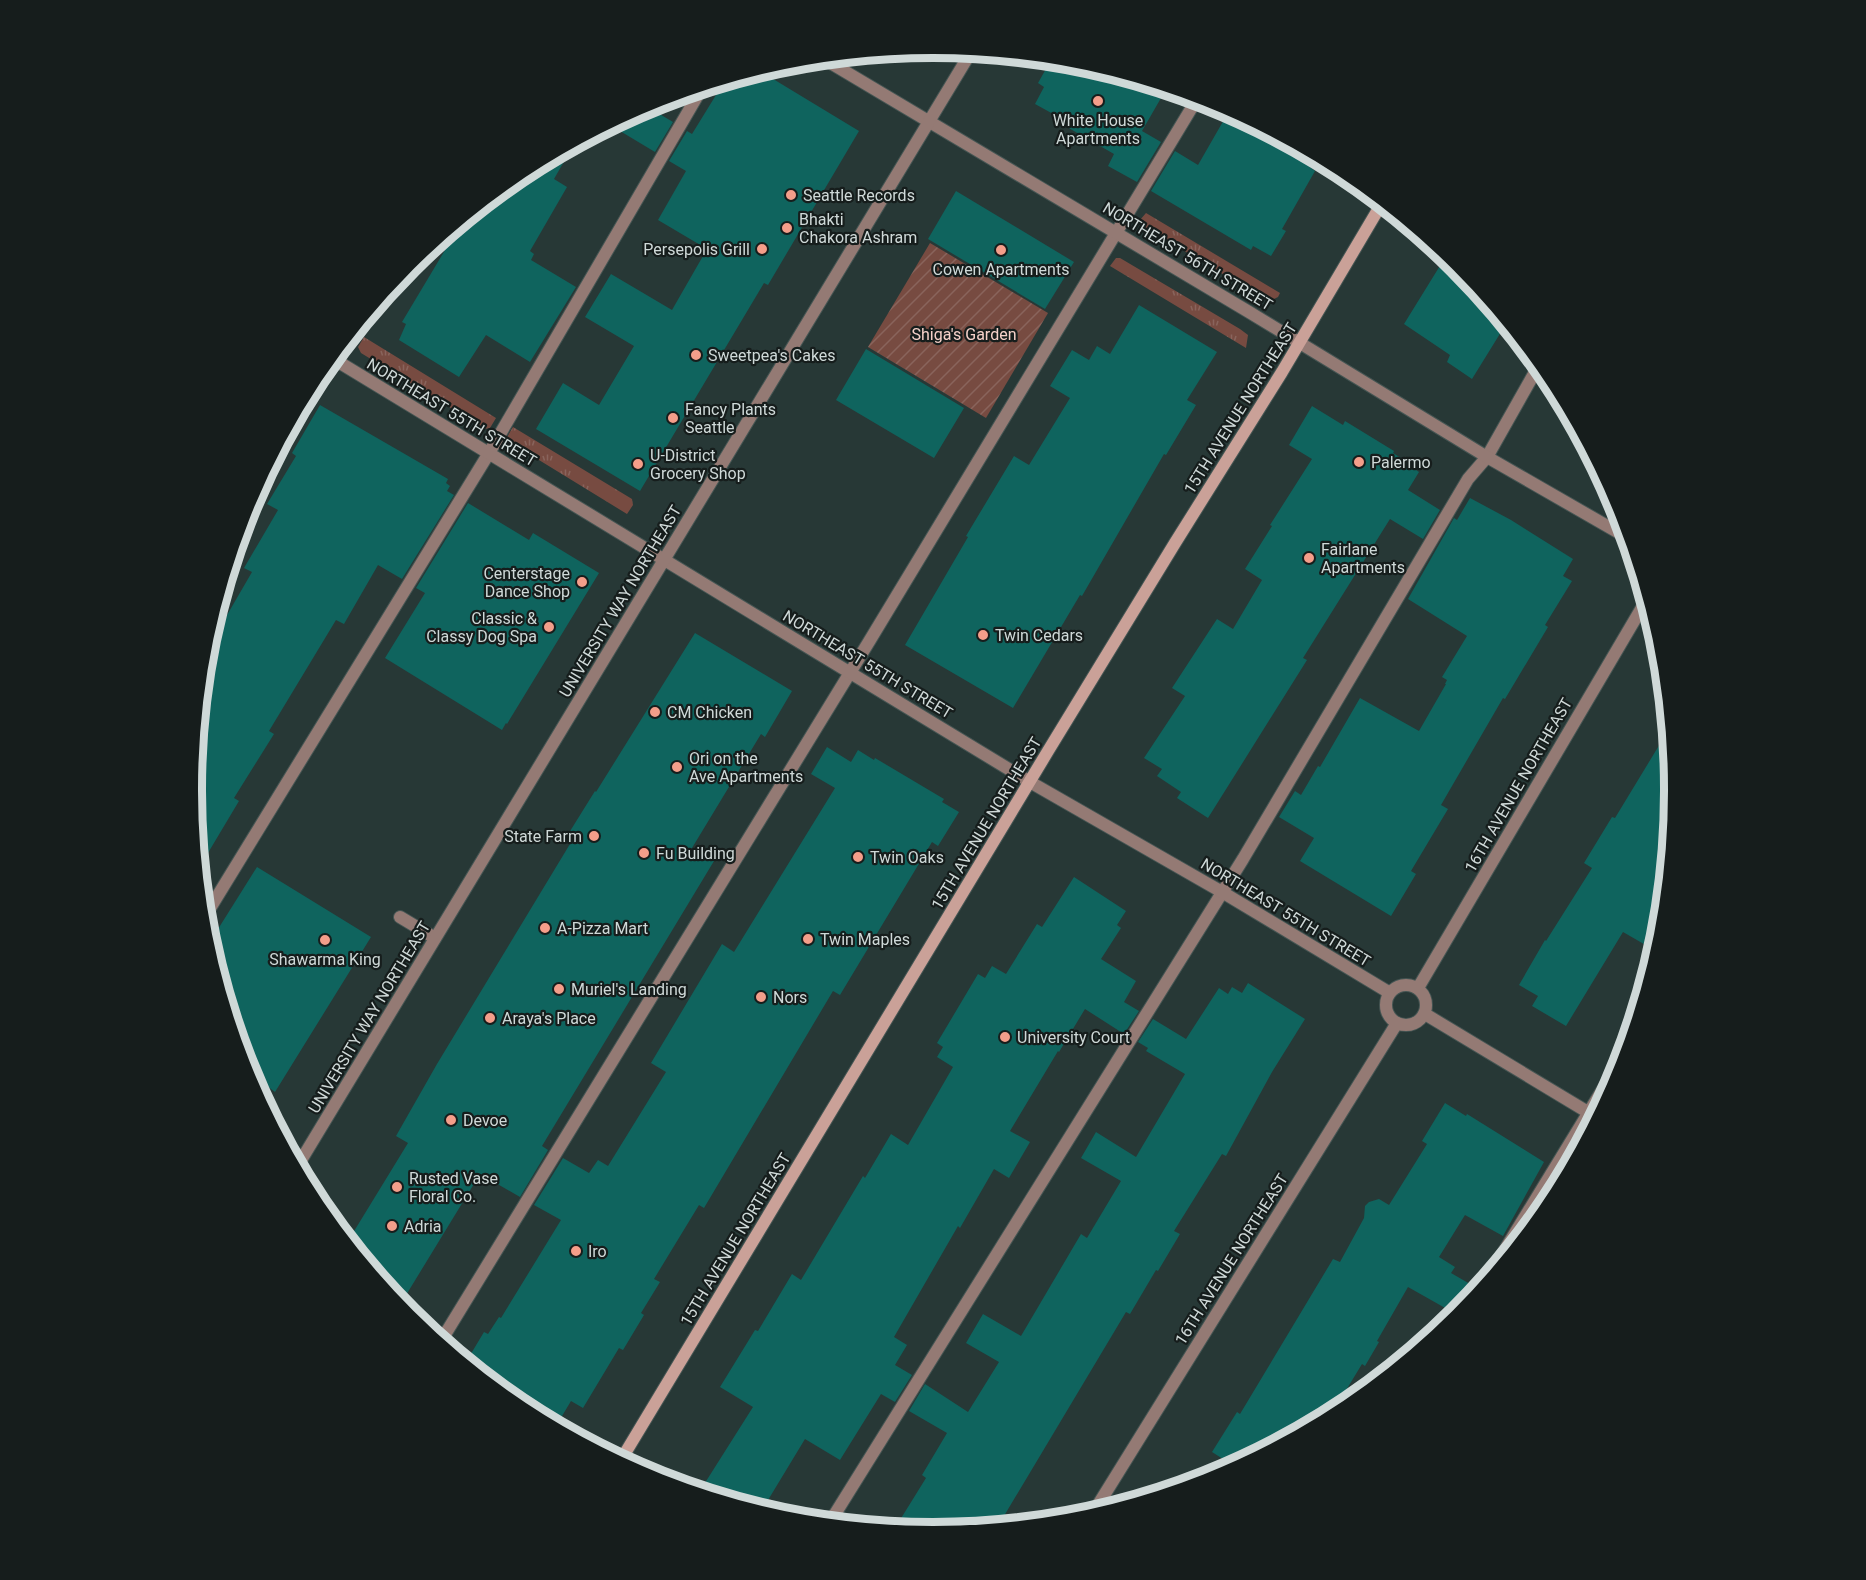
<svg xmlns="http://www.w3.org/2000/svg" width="1866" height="1580" font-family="Roboto,sans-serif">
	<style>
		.grass { fill: url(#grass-tufts) }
		.garden { fill: url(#garden-furrows) }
		.building { fill: #0f645e }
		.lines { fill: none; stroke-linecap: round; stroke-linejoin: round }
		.service-casing { stroke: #455553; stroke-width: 14 }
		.minor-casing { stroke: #455553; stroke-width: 14 }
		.tertiary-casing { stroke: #455553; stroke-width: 14 }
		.secondary-casing { stroke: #455553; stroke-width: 14 }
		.service { stroke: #947a74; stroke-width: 12 }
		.minor { stroke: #947a74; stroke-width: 12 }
		.tertiary { stroke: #947a74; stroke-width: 12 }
		.secondary { stroke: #caa198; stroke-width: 12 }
		.poi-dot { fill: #f49e8a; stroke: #161d1c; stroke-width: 2 }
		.labels { text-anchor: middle; stroke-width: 4.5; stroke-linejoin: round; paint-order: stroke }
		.poi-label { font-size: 16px; fill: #cfd9d8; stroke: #161d1c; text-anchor: start }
		.street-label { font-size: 16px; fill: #cfd9d8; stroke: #161d1c }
		.park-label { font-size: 16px; fill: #f5d1c9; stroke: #161d1c }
		.rim { fill: none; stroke: #cfd9d8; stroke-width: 8 }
	</style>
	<defs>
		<pattern id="grass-tufts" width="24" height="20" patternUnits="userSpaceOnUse" patternTransform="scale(1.5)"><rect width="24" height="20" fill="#774b41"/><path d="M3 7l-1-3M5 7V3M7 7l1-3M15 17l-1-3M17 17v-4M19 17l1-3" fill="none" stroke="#89645c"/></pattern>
		<pattern id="garden-furrows" width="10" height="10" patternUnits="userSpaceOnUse" patternTransform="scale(1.5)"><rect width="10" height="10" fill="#774b41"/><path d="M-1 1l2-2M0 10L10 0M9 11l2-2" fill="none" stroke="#89645c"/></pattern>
	</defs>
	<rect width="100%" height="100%" fill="#273836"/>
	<path class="grass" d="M 1146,213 L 1280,293 L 1278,297 L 1270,301 L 1266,300 L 1141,225 L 1140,220 Z
		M 1116,258 L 1120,258 L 1240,329 L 1248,335 L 1246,348 L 1110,266 Z
		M 364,337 L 496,418 L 490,428 L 485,429 L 361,353 L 358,347 Z
		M 513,427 L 632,499 L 633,505 L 627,514 L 508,441 L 507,437 Z"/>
	<path class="garden" d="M 930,243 L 1048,313 L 986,418 L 868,347 Z"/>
	<path class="building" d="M 1051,60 L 1078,62 L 1120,75 L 1161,98 L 1142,131 L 1161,142 L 1137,182 L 1108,166 L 1114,154 L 1053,119 L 1055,115 L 1035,104 L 1044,87 L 1038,83 Z
		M 760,71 L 859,131 L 768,285 L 764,283 L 640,491 L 536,429 L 563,383 L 599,405 L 634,346 L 585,317 L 611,274 L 672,310 L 707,249 L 658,220 L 686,171 L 669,161 L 687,131 L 692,134 L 724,82 Z
		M 646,106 L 673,122 L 655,152 L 610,125 Z
		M 1229,111 L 1316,157 L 1310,167 L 1315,171 L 1282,229 L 1286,231 L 1271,256 L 1253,246 L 1251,250 L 1151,191 L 1175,151 L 1198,165 Z
		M 574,144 L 554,179 L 567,187 L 530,251 L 534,254 L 531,260 L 576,287 L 530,362 L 486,335 L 459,377 L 399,340 L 406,324 L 402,322 L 463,220 L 521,173 Z
		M 956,191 L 1074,262 L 1045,309 L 928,239 Z
		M 1446,256 L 1458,266 L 1506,324 L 1472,379 L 1447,362 L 1450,355 L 1404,324 Z
		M 1139,305 L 1217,352 L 1187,400 L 1196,405 L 1166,455 L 1164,454 L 1082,596 L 1080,595 L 1013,708 L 905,645 L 968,537 L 966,536 L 1014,456 L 1029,465 L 1070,398 L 1050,386 L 1072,350 L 1089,360 L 1097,346 L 1110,354 Z
		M 866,349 L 964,408 L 934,458 L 836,400 Z
		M 320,405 L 448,479 L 446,483 L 450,486 L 447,491 L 454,495 L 402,579 L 378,565 L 344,624 L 336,620 L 269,731 L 274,734 L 234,798 L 239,801 L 199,868 L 191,790 L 205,653 L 252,572 L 244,568 L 278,510 L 267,504 L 296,456 L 292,453 Z
		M 1312,406 L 1343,425 L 1345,421 L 1394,451 L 1393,453 L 1414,466 L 1413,468 L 1419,472 L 1408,490 L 1440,510 L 1423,539 L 1390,519 L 1303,658 L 1307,660 L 1208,818 L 1177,798 L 1181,792 L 1157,776 L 1162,769 L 1144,758 L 1185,696 L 1172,688 L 1217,619 L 1233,629 L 1262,580 L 1245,569 L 1272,526 L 1270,525 L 1312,459 L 1289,445 Z
		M 1470,498 L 1511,520 L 1573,559 L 1563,576 L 1572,581 L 1545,625 L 1548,627 L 1505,699 L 1503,698 L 1441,805 L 1448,809 L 1411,871 L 1416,874 L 1391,916 L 1300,861 L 1314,838 L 1279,817 L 1295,791 L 1301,795 L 1318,766 L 1320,767 L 1360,698 L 1419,731 L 1446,684 L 1445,684 L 1447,680 L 1442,677 L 1467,636 L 1408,599 L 1454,518 L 1457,520 Z
		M 468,503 L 529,540 L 533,533 L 599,573 L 507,724 L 506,723 L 502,730 L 385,658 L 425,593 L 416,588 Z
		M 695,633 L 792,691 L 765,737 L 761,734 L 692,848 L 714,861 L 542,1146 L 548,1150 L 520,1197 L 480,1174 L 400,1305 L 348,1241 L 408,1143 L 396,1136 L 437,1064 L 573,839 L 567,836 L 595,791 L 596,792 Z
		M 1669,729 L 1675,790 L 1661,935 L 1656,951 L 1623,932 L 1566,1026 L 1532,1006 L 1538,996 L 1519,985 L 1545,940 L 1546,941 L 1592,868 L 1584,863 L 1612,817 L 1615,818 Z
		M 827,747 L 851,762 L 858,750 L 874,760 L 875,758 L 944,799 L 942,802 L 959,812 L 938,846 L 932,842 L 840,995 L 833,991 L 704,1208 L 699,1205 L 654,1279 L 660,1282 L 641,1313 L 644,1315 L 623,1350 L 619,1348 L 583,1408 L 571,1401 L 556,1426 L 520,1407 L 466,1362 L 484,1332 L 488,1334 L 499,1317 L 501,1318 L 561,1220 L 534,1205 L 563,1158 L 589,1173 L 598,1160 L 608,1166 L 666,1072 L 651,1063 L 722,944 L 734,952 L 835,788 L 811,774 Z
		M 257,867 L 371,937 L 275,1092 L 267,1086 L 260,1098 L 247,1074 L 208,945 Z
		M 1074,877 L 1126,911 L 1117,925 L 1121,928 L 1101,959 L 1136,981 L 1124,1002 L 1139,1011 L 1124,1034 L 1085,1009 L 1059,1052 L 1058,1051 L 1010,1131 L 1030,1142 L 1009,1178 L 994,1169 L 960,1228 L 958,1226 L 894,1337 L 907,1345 L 895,1365 L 912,1375 L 895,1402 L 881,1394 L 840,1460 L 805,1439 L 762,1510 L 720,1497 L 703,1486 L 753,1407 L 720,1387 L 755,1330 L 758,1331 L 792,1274 L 801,1280 L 863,1176 L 865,1178 L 891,1134 L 908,1145 L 953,1067 L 937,1057 L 943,1047 L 937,1043 L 978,974 L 985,978 L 992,966 L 1006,974 L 1037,924 L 1042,927 Z
		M 1248,983 L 1305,1019 L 1272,1072 L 1226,1156 L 1222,1154 L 1174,1231 L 1180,1234 L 1158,1271 L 1156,1270 L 1130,1314 L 1126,1312 L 998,1526 L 933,1532 L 895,1528 L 926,1478 L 922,1475 L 947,1433 L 909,1411 L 925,1384 L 968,1412 L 999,1362 L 966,1343 L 983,1314 L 1021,1336 L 1081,1234 L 1087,1238 L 1121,1181 L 1081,1158 L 1096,1132 L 1136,1157 L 1185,1074 L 1146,1051 L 1148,1048 L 1138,1042 L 1153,1019 L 1186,1039 L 1219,988 L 1228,994 L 1232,987 L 1242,993 Z
		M 1445,1103 L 1466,1116 L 1467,1114 L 1544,1162 L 1503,1236 L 1465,1215 L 1439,1257 L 1455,1267 L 1451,1273 L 1470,1284 L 1454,1313 L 1408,1287 L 1377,1341 L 1379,1342 L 1365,1366 L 1362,1364 L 1331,1415 L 1234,1466 L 1212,1452 L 1237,1412 L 1240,1414 L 1333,1259 L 1340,1262 L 1364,1218 L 1365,1206 L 1369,1202 L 1379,1199 L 1389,1205 L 1427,1144 L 1422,1141 Z"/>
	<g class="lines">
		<defs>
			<path id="service" d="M 400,917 L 435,938
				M 204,918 L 489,453 L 702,88
				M 1487,1279 L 1625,1053
				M 441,1341 L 870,640 L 1197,99
				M 830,1522 L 1243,859 L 1468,479 L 1487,457 L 1539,365"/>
			<path id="minor" d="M 824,59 L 1249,312 L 1487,457 L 1628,538
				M 332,358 L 1030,782 L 1222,892 L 1390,993
				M1386 1005a20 20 0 1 1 40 0a20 20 0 1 1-40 0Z
				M 1418,988 L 1647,599
				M 1425,1014 L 1596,1117
				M 1093,1513 L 1397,1023"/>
			<path id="tertiary" d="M 297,1167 L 971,52"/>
			<path id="secondary" d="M 621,1460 L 1048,751 L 1175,543 L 1282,372 L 1382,203"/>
		</defs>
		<use href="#service" class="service-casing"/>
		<use href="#minor" class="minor-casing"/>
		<use href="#tertiary" class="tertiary-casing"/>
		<use href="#secondary" class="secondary-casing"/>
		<use href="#service" class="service"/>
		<use href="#minor" class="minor"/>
		<use href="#tertiary" class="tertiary"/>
		<use href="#secondary" class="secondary"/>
	</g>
	<g class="poi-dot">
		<circle cx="1098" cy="101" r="6"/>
		<circle cx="791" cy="195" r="6"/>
		<circle cx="787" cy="228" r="6"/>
		<circle cx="762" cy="249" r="6"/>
		<circle cx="1001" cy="250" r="6"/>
		<circle cx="696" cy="355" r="6"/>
		<circle cx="673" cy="418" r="6"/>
		<circle cx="1359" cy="462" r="6"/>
		<circle cx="638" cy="464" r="6"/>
		<circle cx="1309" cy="558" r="6"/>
		<circle cx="582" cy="582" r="6"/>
		<circle cx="549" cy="627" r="6"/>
		<circle cx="983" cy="635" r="6"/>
		<circle cx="655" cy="712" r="6"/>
		<circle cx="677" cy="767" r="6"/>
		<circle cx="594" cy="836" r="6"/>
		<circle cx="644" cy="853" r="6"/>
		<circle cx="858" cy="857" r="6"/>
		<circle cx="545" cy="928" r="6"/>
		<circle cx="808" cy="939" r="6"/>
		<circle cx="325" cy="940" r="6"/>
		<circle cx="559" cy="989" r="6"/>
		<circle cx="761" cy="997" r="6"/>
		<circle cx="490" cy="1018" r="6"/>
		<circle cx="1005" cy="1037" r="6"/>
		<circle cx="451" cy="1120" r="6"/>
		<circle cx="397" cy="1187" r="6"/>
		<circle cx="392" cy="1226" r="6"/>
		<circle cx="576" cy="1251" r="6"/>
	</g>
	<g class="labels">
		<g class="poi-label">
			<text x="1098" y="126" text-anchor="middle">White House<tspan x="1098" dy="18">Apartments</tspan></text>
			<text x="803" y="201">Seattle Records</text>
			<text x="799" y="225">Bhakti<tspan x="799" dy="18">Chakora Ashram</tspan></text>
			<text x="750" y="255" text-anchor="end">Persepolis Grill</text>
			<text x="1001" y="275" text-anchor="middle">Cowen Apartments</text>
			<text x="708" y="361">Sweetpea's Cakes</text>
			<text x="685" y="415">Fancy Plants<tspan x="685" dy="18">Seattle</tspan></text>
			<text x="650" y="461">U-District<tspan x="650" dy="18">Grocery Shop</tspan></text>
			<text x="1371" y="468">Palermo</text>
			<text x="1321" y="555">Fairlane<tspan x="1321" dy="18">Apartments</tspan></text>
			<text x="570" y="579" text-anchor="end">Centerstage<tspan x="570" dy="18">Dance Shop</tspan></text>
			<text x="537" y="624" text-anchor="end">Classic &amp;<tspan x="537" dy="18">Classy Dog Spa</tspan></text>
			<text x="995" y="641">Twin Cedars</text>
			<text x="667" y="718">CM Chicken</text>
			<text x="689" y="764">Ori on the<tspan x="689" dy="18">Ave Apartments</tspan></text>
			<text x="582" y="842" text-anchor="end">State Farm</text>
			<text x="656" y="859">Fu Building</text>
			<text x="870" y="863">Twin Oaks</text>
			<text x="557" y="934">A-Pizza Mart</text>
			<text x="820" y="945">Twin Maples</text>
			<text x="325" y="965" text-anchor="middle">Shawarma King</text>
			<text x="571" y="995">Muriel's Landing</text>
			<text x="773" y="1003">Nors</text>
			<text x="502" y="1024">Araya's Place</text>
			<text x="1017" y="1043">University Court</text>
			<text x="463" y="1126">Devoe</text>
			<text x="409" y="1184">Rusted Vase<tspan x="409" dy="18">Floral Co.</tspan></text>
			<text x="404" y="1232">Adria</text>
			<text x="588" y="1257">Iro</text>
		</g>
		<g class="street-label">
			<text transform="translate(1188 256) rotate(31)" y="6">NORTHEAST 56TH STREET</text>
			<text transform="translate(1240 408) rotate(-58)" y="6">15TH AVENUE NORTHEAST</text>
			<text transform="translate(452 412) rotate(31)" y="6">NORTHEAST 55TH STREET</text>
			<text transform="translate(620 601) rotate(-59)" y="6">UNIVERSITY WAY NORTHEAST</text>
			<text transform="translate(868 664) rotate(31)" y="6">NORTHEAST 55TH STREET</text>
			<text transform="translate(1518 785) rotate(-60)" y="6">16TH AVENUE NORTHEAST</text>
			<text transform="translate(986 823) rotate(-59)" y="6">15TH AVENUE NORTHEAST</text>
			<text transform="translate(1286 912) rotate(31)" y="6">NORTHEAST 55TH STREET</text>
			<text transform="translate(369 1017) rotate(-59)" y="6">UNIVERSITY WAY NORTHEAST</text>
			<text transform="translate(735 1239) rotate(-59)" y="6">15TH AVENUE NORTHEAST</text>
			<text transform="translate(1231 1259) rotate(-58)" y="6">16TH AVENUE NORTHEAST</text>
		</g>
		<g class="park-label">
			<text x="964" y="340">Shiga's Garden</text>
		</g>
	</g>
	<path d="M0 0H1866V1580H0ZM933 58H933A731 731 0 0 1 1664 789V791A731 731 0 0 1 933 1522H933A731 731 0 0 1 202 791V789A731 731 0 0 1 933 58Z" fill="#161d1c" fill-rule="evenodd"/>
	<path class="rim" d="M933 58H933A731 731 0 0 1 1664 789V791A731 731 0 0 1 933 1522H933A731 731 0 0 1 202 791V789A731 731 0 0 1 933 58Z"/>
</svg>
